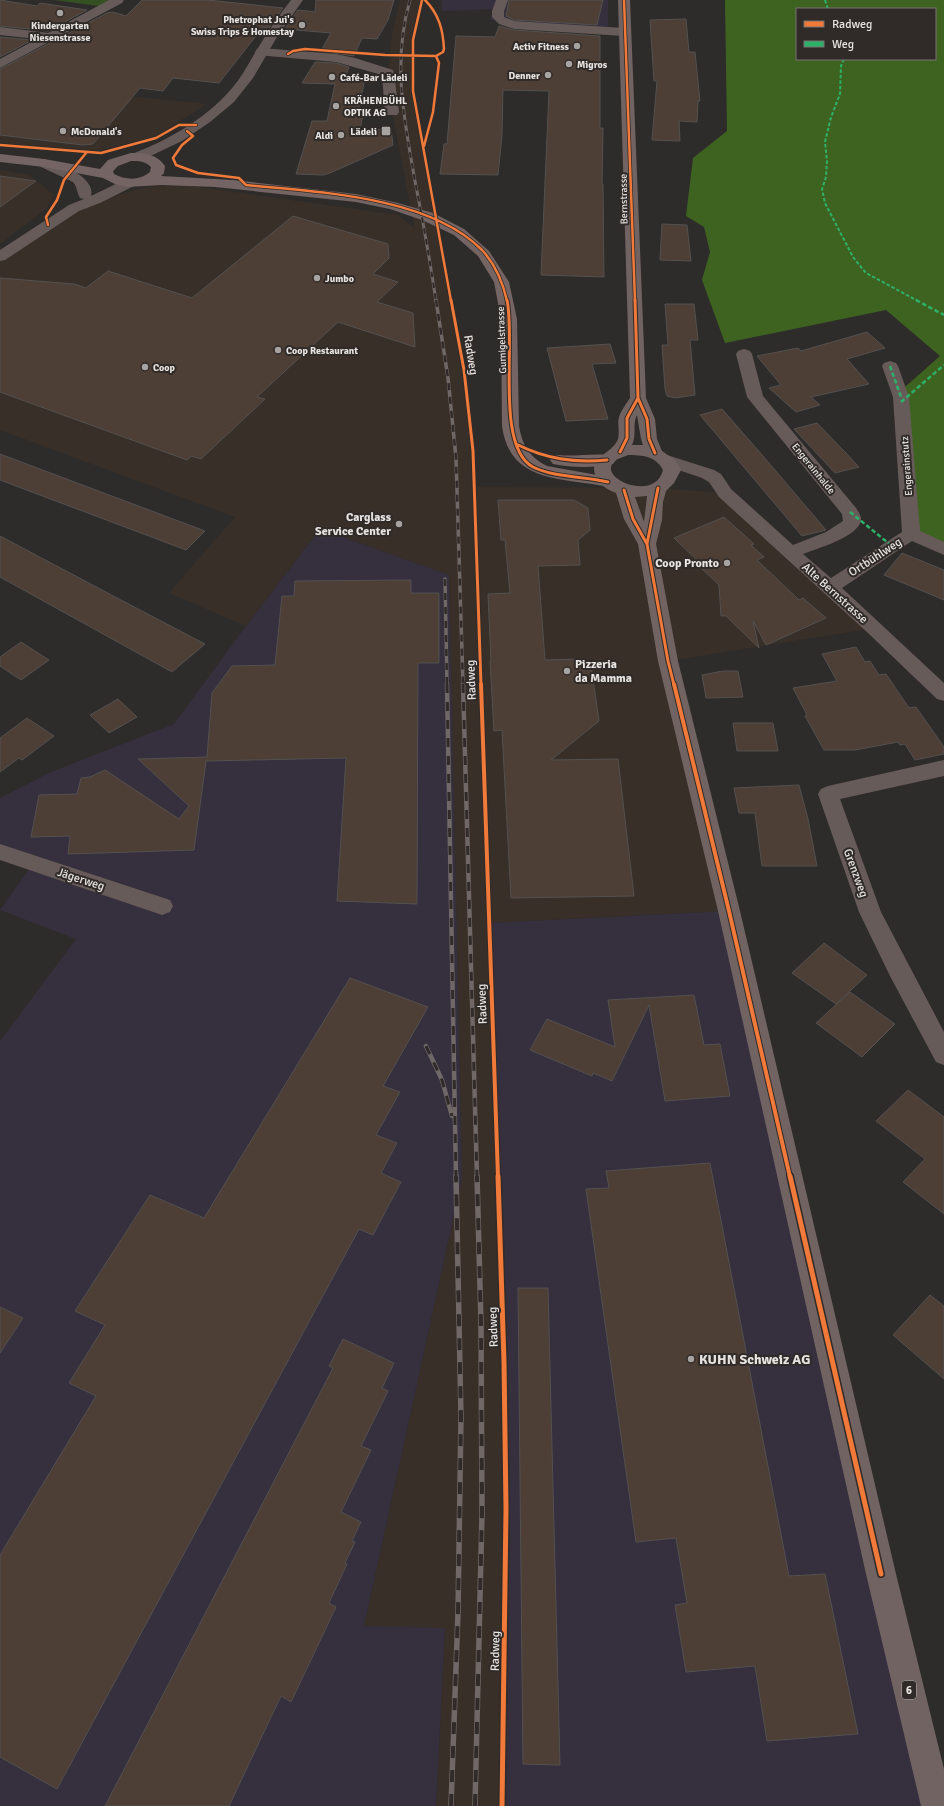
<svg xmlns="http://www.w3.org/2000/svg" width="944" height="1806" font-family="Signika,sans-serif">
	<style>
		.built { fill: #382f28 }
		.industrial { fill: #352f3e }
		.green { fill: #355023 }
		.forest { fill: #3e6321; fill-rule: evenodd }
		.building { fill: #4d3e36; stroke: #535150 }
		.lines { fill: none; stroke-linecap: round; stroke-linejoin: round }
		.minor { fill: #675b5a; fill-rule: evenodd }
		.tertiary { fill: #675b5a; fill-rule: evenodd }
		.secondary { fill: #746564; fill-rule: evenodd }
		.primary { fill: #716362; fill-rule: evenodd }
		.rail-far3-casing { stroke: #6f6867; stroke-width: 3 }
		.rail-far2-casing { stroke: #6f6867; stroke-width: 3.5 }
		.rail-far1-casing { stroke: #6f6867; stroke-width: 4.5 }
		.rail-casing { stroke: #6f6867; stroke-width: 5.5 }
		.rail-far3 { stroke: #302b28; stroke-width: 2; stroke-dasharray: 5.5; stroke-linecap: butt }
		.rail-far2 { stroke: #302b28; stroke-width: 2.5; stroke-dasharray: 7; stroke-linecap: butt }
		.rail-far1 { stroke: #302b28; stroke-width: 3; stroke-dasharray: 9; stroke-linecap: butt }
		.rail { stroke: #302b28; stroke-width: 4; stroke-dasharray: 12; stroke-linecap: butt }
		.quiet-far1 { stroke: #2db169; stroke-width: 2; stroke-dasharray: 3.5 2; stroke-linecap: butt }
		.quiet { stroke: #2db169; stroke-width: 2.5; stroke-dasharray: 4.5 2.5; stroke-linecap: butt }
		.cycleway-far3-casing { stroke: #302b28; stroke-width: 4 }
		.cycleway-far2-casing { stroke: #302b28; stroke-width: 5 }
		.cycleway-far1-casing { stroke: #302b28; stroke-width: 6 }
		.cycleway-casing { stroke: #302b28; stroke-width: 8 }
		.cycleway-far3 { stroke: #f17a3a; stroke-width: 2.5 }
		.cycleway-far2 { stroke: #f17a3a; stroke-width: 3 }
		.cycleway-far1 { stroke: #f17a3a; stroke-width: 4 }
		.cycleway { stroke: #f17a3a; stroke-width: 5 }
		.poi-dot { fill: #a6a3a1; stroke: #302b28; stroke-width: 1.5 }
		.labels { text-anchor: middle; stroke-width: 4; stroke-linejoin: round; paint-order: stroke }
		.far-poi-label { font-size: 10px; font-weight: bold; fill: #e6e3e1; stroke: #302b28; text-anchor: start }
		.far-street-label { font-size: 10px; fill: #e6e3e1; stroke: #302b28 }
		.shield { fill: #302b28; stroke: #afacaa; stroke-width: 1 }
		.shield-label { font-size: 11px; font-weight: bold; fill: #e6e3e1 }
		.street-label { font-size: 12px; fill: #e6e3e1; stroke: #302b28 }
		.poi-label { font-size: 12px; font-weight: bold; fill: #e6e3e1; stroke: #302b28; text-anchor: end }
		.near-poi-label { font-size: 14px; font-weight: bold; fill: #e6e3e1; stroke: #302b28; text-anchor: start }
	</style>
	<rect width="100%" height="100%" fill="#2e2c2a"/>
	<path class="built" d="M 400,0 L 422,0 L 413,40 L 413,91 L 464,370 L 472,432 L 474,487 L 658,488 L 725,493 L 875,628 L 668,661 L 729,911 L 490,923 L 504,1362 L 506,1621 L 502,1806 L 436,1806 L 445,1629 L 364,1626 L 462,1178 L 449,575 L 320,529 L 246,626 L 169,593 L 235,517 L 0,430 L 0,257 L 74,208 L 146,187 L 185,185 L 398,215 L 415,229 L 392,112 L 388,73 L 392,34 Z
		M 0,79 L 129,96 L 207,104 L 153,138 L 101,150 L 90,151 L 9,144 L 0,142 Z
		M 0,170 L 29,175 L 54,195 L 47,208 L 0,244 Z"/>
	<path class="industrial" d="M 441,0 L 608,0 L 608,28 L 490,20 L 494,9 L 442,11 Z
		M 320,529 L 449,575 L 462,1178 L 364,1626 L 445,1628 L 436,1806 L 0,1806 L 0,1041 L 76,939 L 0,910 L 33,863 L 0,850 L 0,798 L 51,772 L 174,724 L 246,626 Z
		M 729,911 L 937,1806 L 502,1806 L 506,1621 L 504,1362 L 490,923 Z"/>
	<path class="green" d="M 54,0 L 111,0 L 98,6 Z"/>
	<path class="forest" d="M 725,0 L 944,0 L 944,543 L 917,532 L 905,387 L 940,356 L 886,310 L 725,343 L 702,280 L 710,252 L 704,227 L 686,216 L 693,158 L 727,131 ZM 797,9 L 935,9 L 935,59 L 797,59 Z"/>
	<path class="building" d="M 0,0 L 37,6 L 40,3 L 87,10 L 48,31 L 0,26 Z
		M 142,0 L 208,0 L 283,8 L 269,28 L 263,27 L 219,83 L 173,78 L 163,91 L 140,88 L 93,144 L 83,145 L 0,135 L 0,69 L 107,13 L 113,12 L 126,16 Z
		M 316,0 L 394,0 L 388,20 L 377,39 L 362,38 L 354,56 L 321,51 L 331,33 L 285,29 L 298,10 L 315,12 Z
		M 509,0 L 603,0 L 597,25 L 514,20 L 506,16 Z
		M 686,19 L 689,52 L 695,52 L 700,101 L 698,101 L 697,122 L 679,121 L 680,141 L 652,140 L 657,81 L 654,81 L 650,20 Z
		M 499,26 L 514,30 L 600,36 L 600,128 L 603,128 L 602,184 L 603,184 L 604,277 L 541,275 L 549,91 L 503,90 L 502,136 L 498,175 L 440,174 L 444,144 L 447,144 L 456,36 L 495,37 Z
		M 0,37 L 32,40 L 0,57 Z
		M 315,62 L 336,63 L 349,67 L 345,78 L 365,79 L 358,111 L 363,114 L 360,130 L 391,129 L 393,145 L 330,173 L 323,175 L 296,174 L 312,121 L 327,121 L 335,84 L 302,83 Z
		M 0,176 L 36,181 L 0,207 Z
		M 293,216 L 388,244 L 389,258 L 373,274 L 398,282 L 377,302 L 413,313 L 415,347 L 338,322 L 257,397 L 265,399 L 201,459 L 191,456 L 187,460 L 0,392 L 0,278 L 74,284 L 86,288 L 108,271 L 192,298 Z
		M 662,224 L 687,225 L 691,261 L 660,260 Z
		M 665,304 L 694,304 L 698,340 L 690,340 L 695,395 L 675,398 L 667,396 L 665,389 L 662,345 L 668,345 Z
		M 867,332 L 885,348 L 847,359 L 869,384 L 811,397 L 820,405 L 796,412 L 769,388 L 781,385 L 757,356 L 798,348 L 801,351 Z
		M 610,344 L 616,363 L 592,364 L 608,419 L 566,421 L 547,348 Z
		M 722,409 L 763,456 L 826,530 L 802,536 L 700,415 Z
		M 817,423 L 843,450 L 859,467 L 835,473 L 794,429 Z
		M 0,454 L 101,492 L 205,531 L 186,550 L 0,480 Z
		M 498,500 L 574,500 L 588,508 L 590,530 L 578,540 L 580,565 L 538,566 L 545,660 L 580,659 L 591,666 L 599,721 L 551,760 L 618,759 L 634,896 L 511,898 L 502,730 L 494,731 L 490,661 L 491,661 L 488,594 L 510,593 L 505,540 L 501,540 Z
		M 724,517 L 754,544 L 751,545 L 764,557 L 757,560 L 799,600 L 803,598 L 826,618 L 766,645 L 753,621 L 759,648 L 726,616 L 721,616 L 719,585 L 698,565 L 701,564 L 674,538 Z
		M 0,536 L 121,600 L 205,644 L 172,672 L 0,577 Z
		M 902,553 L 944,570 L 944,600 L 884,575 Z
		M 411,580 L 411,593 L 439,593 L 439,663 L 418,663 L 417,904 L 337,901 L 346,758 L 206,761 L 194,850 L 68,854 L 70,836 L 31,837 L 39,795 L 77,794 L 81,778 L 90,777 L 105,770 L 179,819 L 189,806 L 138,759 L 207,757 L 212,693 L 232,666 L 275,665 L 282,596 L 294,596 L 295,581 Z
		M 21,642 L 49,660 L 21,680 L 0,666 L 0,657 Z
		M 856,647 L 865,662 L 870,661 L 879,675 L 886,674 L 909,708 L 916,707 L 944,747 L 944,754 L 915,760 L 905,744 L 900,745 L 898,742 L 855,750 L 824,750 L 805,716 L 807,715 L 793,688 L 837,681 L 822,654 Z
		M 723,671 L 738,671 L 743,697 L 706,698 L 702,675 Z
		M 118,699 L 137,717 L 109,733 L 90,715 Z
		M 27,718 L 54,736 L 22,760 L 19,758 L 0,772 L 0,738 Z
		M 733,723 L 773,723 L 778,751 L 737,751 Z
		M 799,785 L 808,819 L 817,866 L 762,866 L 755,813 L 739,813 L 734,788 Z
		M 824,943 L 867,975 L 836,1004 L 792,973 Z
		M 350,978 L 428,1007 L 383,1086 L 400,1092 L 376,1135 L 397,1143 L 381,1173 L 401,1182 L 373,1235 L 359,1229 L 57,1789 L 0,1757 L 0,1555 L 96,1396 L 69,1383 L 105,1325 L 75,1311 L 150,1195 L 204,1218 Z
		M 850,992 L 895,1024 L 862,1057 L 816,1023 Z
		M 694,995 L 704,1045 L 720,1044 L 730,1096 L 665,1101 L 649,1005 L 612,1081 L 593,1073 L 592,1076 L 530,1050 L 547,1019 L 615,1047 L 608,1000 Z
		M 908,1090 L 944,1117 L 944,1214 L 903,1182 L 925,1159 L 876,1121 Z
		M 710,1163 L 789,1576 L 825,1574 L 858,1734 L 767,1741 L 755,1666 L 686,1672 L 675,1605 L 687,1603 L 676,1538 L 636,1542 L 586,1189 L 609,1188 L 606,1171 Z
		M 518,1288 L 548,1288 L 560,1765 L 523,1764 Z
		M 930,1295 L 944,1306 L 944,1379 L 893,1335 Z
		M 0,1307 L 23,1318 L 0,1353 Z
		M 343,1339 L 394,1363 L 382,1388 L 388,1391 L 361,1446 L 371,1450 L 341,1512 L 361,1522 L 352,1541 L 355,1542 L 345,1563 L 347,1564 L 329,1603 L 336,1607 L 291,1702 L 281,1696 L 229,1806 L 105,1806 L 333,1368 L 329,1366 Z"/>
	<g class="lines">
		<path class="minor" d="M 109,0 L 124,0 L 122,3 L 0,68 L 0,59 L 37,39 L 0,35 L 0,27 L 48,33 Z
			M 496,0 L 508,0 L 504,11 L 504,17 L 514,21 L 624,28 L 628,29 L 630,32 L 628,35 L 624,36 L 514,29 L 499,24 L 492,17 L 492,11 Z
			M 261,48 L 336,54 L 355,58 L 393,70 L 394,73 L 399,112 L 397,115 L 387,115 L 385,112 L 382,75 L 336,62 L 257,55 L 255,52 L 257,49 Z
			M 44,159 C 59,163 96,177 91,196 L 124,180 L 134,180 L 136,183 L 134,186 L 100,203 L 79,211 L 5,260 L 0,261 L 0,250 L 69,205 L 84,199 L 80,198 C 77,193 77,186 73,182 L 39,166 L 37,163 L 39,160 Z
			M 744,349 L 750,351 L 752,354 L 763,396 L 856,508 C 858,511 861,515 861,519 C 861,536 816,549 803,554 L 831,578 L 902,532 L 893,397 L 882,366 L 884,363 L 890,361 L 896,363 L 898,366 L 909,397 L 920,531 L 944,542 L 944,555 L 912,541 L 842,588 L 944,683 L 944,701 L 937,699 L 868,633 L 719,497 L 709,482 L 702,478 L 661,464 L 658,460 L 661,456 L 667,455 L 714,470 L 721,474 L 731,489 L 793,545 L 826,532 L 843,521 L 842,514 L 747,397 L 736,354 L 738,351 Z
			M 944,760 L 944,776 L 840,799 L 881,912 L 944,1032 L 944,1065 L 936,1062 L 890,976 L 859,912 L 818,794 L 821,789 L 828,786 Z
			M 0,844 L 170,900 L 173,906 L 170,912 L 162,915 L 0,860 Z"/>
		<path class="tertiary" d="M 291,0 L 303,0 L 277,37 L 253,78 L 234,102 L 210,122 L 182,141 L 142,160 L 132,160 L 130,157 L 132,154 C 171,139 211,116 237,82 C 245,71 251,59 258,48 C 268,31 279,16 291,0 Z"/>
		<path class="secondary" d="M 131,153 C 144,153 157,154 165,166 L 164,173 L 161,176 L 233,180 L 356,194 L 398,203 L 433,213 L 464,229 L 489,251 L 509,282 L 517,319 L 519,426 C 522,445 530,458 547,466 L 614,478 L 617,482 L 614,486 L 608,487 C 564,477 510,485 502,426 L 501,319 L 494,282 L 478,256 L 454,235 L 422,220 L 390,209 L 356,202 L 215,187 L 162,185 L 127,187 L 115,184 L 103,178 L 44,167 L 0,162 L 0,154 L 44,159 L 100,169 L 108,160 ZM 131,161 C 139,161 145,161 151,167 L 150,172 C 139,181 126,180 114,174 L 113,171 L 118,166 Z
			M 559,455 C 577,457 596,452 613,456 L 616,460 L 613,464 C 594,468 572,468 553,464 L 550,460 L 553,456 Z"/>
		<path class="primary" d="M 618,0 L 630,0 L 646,398 L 655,419 L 657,439 L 662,451 L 675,460 L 681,470 L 674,483 L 666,491 L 663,502 L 662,520 L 656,544 L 678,661 L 740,911 L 896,1574 L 944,1769 L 944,1806 L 921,1806 L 866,1574 L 718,911 L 658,661 L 638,544 L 624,519 L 616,493 C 608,490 601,486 597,478 C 585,458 613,454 618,439 C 620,432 617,424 619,417 C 621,411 626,404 630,398 ZM 637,415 L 641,439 L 643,445 L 632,445 C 637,435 632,424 637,415 ZM 628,455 C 642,455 656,456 663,470 C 655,504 593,477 616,460 C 619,458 624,457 628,455 ZM 647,496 L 644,522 L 635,497 Z"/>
		<defs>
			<path id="rail-far3" d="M 410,0 C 392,62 404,119 415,181 C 423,221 430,261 436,301"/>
			<path id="rail-far2" d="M 436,300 L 448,378 L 456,458 L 463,685
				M 445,579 L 447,685"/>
			<path id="rail-far1" d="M 447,684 L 456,1177
				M 463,684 L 477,1177
				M 426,1046 L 442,1080 L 452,1116"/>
			<path id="rail" d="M 451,1806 L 458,1613 L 461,1417 L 456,1176
				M 475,1806 L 482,1514 L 481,1323 L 477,1176"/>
		</defs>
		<use href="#rail-far3" class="rail-far3-casing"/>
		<use href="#rail-far2" class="rail-far2-casing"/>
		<use href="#rail-far1" class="rail-far1-casing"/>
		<use href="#rail" class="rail-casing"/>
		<use href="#rail-far3" class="rail-far3"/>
		<use href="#rail-far2" class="rail-far2"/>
		<use href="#rail-far1" class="rail-far1"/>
		<use href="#rail" class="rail"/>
		<path class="quiet-far1" d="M 825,0 L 828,9
			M 844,59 L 841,66 L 840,94 L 831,117 L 825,142 L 827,161 L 826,177 L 822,189 L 825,203 L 853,257 L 866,273 L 918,301"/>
		<path class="quiet" d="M 916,300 L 944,315
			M 890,366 L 901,397
			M 901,402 L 944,365
			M 850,512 L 892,546"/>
		<defs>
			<path id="cycleway-far3" d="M 422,0 L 413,40 L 413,91 L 451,301
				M 624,0 L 635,301
				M 288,54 L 293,51 L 305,49 L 385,55 L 436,56 L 443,52 L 444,49 C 443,30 439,14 425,0
				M 187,131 L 193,136 L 182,145 L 173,158 L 176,165 L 198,173 L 239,178 L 246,185 C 317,192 429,196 482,250 C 495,264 503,283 507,301
				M 0,145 L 101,153 L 156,138 L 179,125 L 196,125
				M 424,146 L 433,112 L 439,63 L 436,56
				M 48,225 L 46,217 L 57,200 L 64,180 L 86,153"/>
			<path id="cycleway-far2" d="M 451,300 L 464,370 L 473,451 L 481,685
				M 507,300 C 516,340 495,447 533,467 C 555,478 584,476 608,482
				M 635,300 L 638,398 L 647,419 L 649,439 L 655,453
				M 516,444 C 546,459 574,463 607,460
				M 620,452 L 627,438 L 627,418 L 638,398
				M 624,490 L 633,519 L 647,544 L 668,661 L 674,685
				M 647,544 L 658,488"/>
			<path id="cycleway-far1" d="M 481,684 L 498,1177
				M 674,684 L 729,911 L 790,1177"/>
			<path id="cycleway" d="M 498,1176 L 504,1362 L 506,1509 L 502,1806
				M 790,1176 L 881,1574"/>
		</defs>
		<use href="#cycleway-far3" class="cycleway-far3-casing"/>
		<use href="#cycleway-far2" class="cycleway-far2-casing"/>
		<use href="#cycleway-far1" class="cycleway-far1-casing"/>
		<use href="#cycleway" class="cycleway-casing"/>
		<use href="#cycleway-far3" class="cycleway-far3"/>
		<use href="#cycleway-far2" class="cycleway-far2"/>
		<use href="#cycleway-far1" class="cycleway-far1"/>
		<use href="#cycleway" class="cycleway"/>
	</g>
	<g class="poi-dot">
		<circle cx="60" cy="13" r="4"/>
		<circle cx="302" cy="25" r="4"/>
		<circle cx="577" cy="46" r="4"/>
		<circle cx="569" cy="64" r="4"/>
		<circle cx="548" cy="75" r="4"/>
		<circle cx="332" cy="77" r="4"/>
		<circle cx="336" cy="106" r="4"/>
		<circle cx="63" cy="131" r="4"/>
		<rect x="381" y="126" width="10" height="10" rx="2"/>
		<circle cx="341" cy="135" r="4"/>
		<circle cx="317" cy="278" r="4"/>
		<circle cx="278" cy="350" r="4"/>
		<circle cx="145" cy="367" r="4"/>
		<circle cx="399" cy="524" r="4"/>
		<circle cx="727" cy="563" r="4"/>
		<circle cx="567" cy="671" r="4"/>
		<circle cx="691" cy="1359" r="4"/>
	</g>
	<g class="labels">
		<g class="far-poi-label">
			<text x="294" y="23" text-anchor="end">Phetrophat Jui's<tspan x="294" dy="12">Swiss Trips &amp; Homestay</tspan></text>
			<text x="60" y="29" text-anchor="middle">Kindergarten<tspan x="60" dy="12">Niesenstrasse</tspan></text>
			<text x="569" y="50" text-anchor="end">Activ Fitness</text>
			<text x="577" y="68">Migros</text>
			<text x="540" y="79" text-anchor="end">Denner</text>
			<text x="340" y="81">Café-Bar Lädeli</text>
			<text x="344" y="104">KRÄHENBÜHL<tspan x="344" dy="12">OPTIK AG</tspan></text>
			<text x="71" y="135">McDonald's</text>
			<text x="377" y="135" text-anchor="end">Lädeli</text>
			<text x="333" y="139" text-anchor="end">Aldi</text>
			<text x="325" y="282">Jumbo</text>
			<text x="286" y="354">Coop Restaurant</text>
			<text x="153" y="371">Coop</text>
		</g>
		<g class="far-street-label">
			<text transform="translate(623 199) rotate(-91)" y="4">Bernstrasse</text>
			<text transform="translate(501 340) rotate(-92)" y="4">Gurnigelstrasse</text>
			<text transform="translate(906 466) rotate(-94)" y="4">Engerainstutz</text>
			<text transform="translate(814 468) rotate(51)" y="4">Engerainhalde</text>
		</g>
		<rect class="shield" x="902" y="1681" width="14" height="18" rx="3"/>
		<g class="shield-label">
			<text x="909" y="1694">6</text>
		</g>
		<g class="street-label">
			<text transform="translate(471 355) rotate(81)" y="4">Radweg</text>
			<text transform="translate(875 557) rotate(-33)" y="4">Ortbühlweg</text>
			<text transform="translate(835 593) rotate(42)" y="4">Alte Bernstrasse</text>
			<text transform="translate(471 680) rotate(-92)" y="4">Radweg</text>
			<text transform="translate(856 873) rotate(70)" y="4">Grenzweg</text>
			<text transform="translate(81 879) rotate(18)" y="4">Jägerweg</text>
			<text transform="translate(482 1004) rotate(-92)" y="4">Radweg</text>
			<text transform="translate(493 1327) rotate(-92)" y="4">Radweg</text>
			<text transform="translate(495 1651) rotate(-89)" y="4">Radweg</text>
		</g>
		<g class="poi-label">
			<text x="391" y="521">Carglass<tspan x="391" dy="14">Service Center</tspan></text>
			<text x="719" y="567">Coop Pronto</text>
			<text x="575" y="668" text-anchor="start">Pizzeria<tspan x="575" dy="14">da Mamma</tspan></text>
		</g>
		<g class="near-poi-label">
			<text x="699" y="1364">KUHN Schweiz AG</text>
		</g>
	</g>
	<rect x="796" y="8" width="140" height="52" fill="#302b28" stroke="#797572"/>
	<rect x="804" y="21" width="20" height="6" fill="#f17a3a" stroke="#797572"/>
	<text x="832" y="28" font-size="12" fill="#e6e3e1">Radweg</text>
	<rect x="804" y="41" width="20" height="6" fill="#2db169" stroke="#797572"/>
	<text x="832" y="48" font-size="12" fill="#e6e3e1">Weg</text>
</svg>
